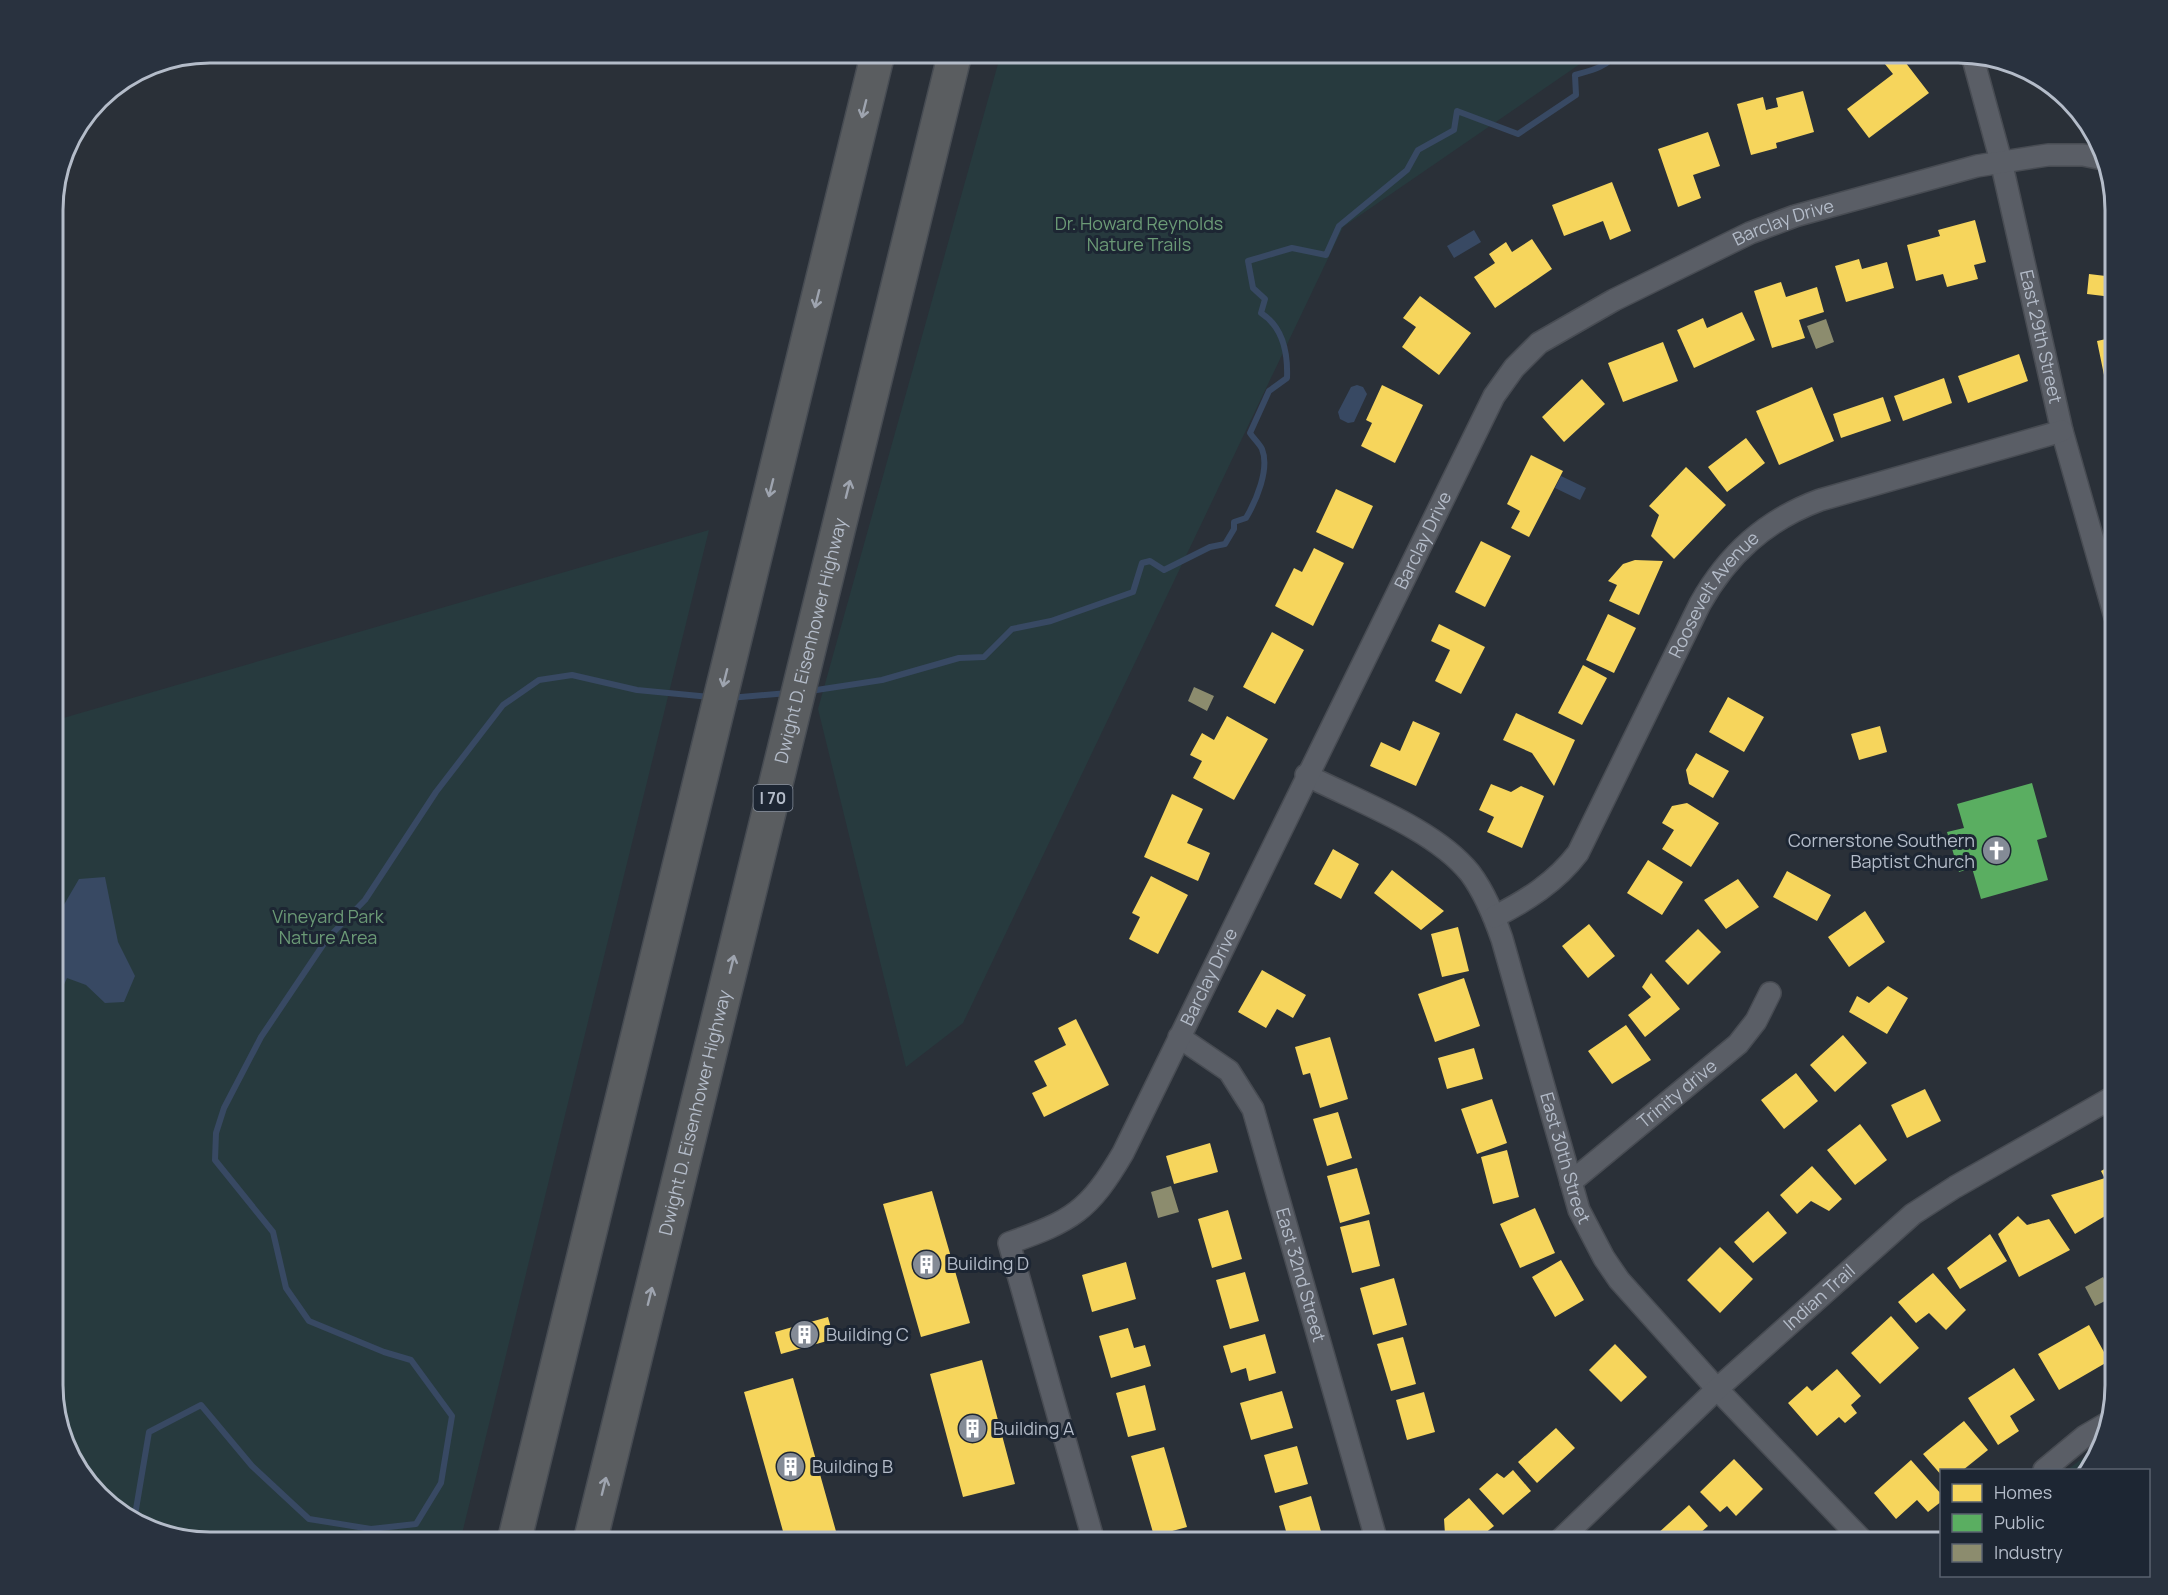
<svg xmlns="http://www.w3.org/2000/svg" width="2168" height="1595" font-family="Manrope,sans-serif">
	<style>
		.green { fill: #273a3e }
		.water { fill: #384963 }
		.homes { fill: #f6d55c }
		.public { fill: #5aae61 }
		.industry { fill: #8c8c6e }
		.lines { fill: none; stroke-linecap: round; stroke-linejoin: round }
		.stream { stroke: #384963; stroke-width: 6 }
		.street-casing { stroke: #484c53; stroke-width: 24 }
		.highway-casing { stroke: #474c53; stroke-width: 36 }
		.street { stroke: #5a5e66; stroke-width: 21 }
		.highway { stroke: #5a5d60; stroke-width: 33 }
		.oneway { stroke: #9ea4af }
		.labels { text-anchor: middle; stroke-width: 6; stroke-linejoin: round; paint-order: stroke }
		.shield { fill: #1d2633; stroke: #878f9c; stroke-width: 1.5 }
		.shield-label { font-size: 16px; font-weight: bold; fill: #b4bcc9 }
		.street-label { font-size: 18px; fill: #b4bcc9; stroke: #1d2633 }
		.park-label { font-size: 18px; fill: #6b9a76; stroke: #1d2633 }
		.poi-label { font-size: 18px; fill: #b4bcc9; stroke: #1d2633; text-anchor: start }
		.rim { fill: none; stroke: #b4bcc9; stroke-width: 3 }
	</style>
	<rect width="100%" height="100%" fill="#2a3038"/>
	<path class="green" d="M 1001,53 L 1596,53 L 1343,227 L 963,1023 L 906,1067 L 818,709 Z
		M 709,530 L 460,1542 L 210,1542 L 159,1534 L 114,1510 L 73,1463 L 53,1395 L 53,721 Z
		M 2103,1443 L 2089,1470 L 2067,1470 Z"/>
	<path class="water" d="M 1474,230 L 1481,242 L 1454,258 L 1447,246 Z
		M 1357,385 L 1363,387 L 1367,394 L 1354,422 L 1348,423 L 1340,419 L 1338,412 L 1351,387 Z
		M 1561,476 L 1586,488 L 1580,500 L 1555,488 Z
		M 105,877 L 118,942 L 135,976 L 124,1002 L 105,1003 L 86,985 L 67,978 L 55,1004 L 53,1033 L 53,937 L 58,937 L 55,920 L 79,879 Z"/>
	<path class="homes" d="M 1876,53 L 1909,53 L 1902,58 L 1929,93 L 1869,138 L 1847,109 L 1893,74 Z
		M 1803,91 L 1814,132 L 1776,143 L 1777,148 L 1751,155 L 1737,104 L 1763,97 L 1766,110 L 1778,107 L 1776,98 Z
		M 1708,132 L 1720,166 L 1693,175 L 1701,198 L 1678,207 L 1658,149 Z
		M 1612,182 L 1631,231 L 1610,240 L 1603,221 L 1564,236 L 1552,205 Z
		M 1975,220 L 1986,262 L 1974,265 L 1978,279 L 1947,287 L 1943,274 L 1916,281 L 1907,245 L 1940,236 L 1938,230 Z
		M 1532,239 L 1552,269 L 1495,308 L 1474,277 L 1495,263 L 1489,254 L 1506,242 L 1512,252 Z
		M 1859,259 L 1862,269 L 1887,262 L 1894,288 L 1846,302 L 1835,266 Z
		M 2089,274 L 2114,277 L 2112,297 L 2087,294 Z
		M 1781,282 L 1786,297 L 1817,287 L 1824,312 L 1799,320 L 1805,338 L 1772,348 L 1754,291 Z
		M 1420,296 L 1471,333 L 1439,375 L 1402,347 L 1416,327 L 1403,318 Z
		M 1742,312 L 1755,340 L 1694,368 L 1677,330 L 1703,318 L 1707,328 Z
		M 2115,337 L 2115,408 L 2111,409 L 2097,341 Z
		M 1663,342 L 1678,381 L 1623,402 L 1608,363 Z
		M 2019,354 L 2028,381 L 1968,403 L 1958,376 Z
		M 1944,378 L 1952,403 L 1903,421 L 1894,396 Z
		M 1582,379 L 1605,404 L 1564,442 L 1542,417 Z
		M 1382,385 L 1423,405 L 1395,463 L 1361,446 L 1372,423 L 1366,420 Z
		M 1812,387 L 1834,441 L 1779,465 L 1756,411 Z
		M 1883,397 L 1891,421 L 1841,438 L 1833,414 Z
		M 1746,438 L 1765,463 L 1727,492 L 1708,467 Z
		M 1531,455 L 1563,471 L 1529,537 L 1511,528 L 1520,511 L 1507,504 Z
		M 1686,467 L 1726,505 L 1674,559 L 1651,536 L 1659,515 L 1649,506 Z
		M 1336,489 L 1373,506 L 1353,549 L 1316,532 Z
		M 1481,541 L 1511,556 L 1485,607 L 1455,592 Z
		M 1314,548 L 1344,563 L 1313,626 L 1275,606 L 1294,568 L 1302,572 Z
		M 1635,560 L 1663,561 L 1639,615 L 1609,601 L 1617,585 L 1608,581 L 1623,564 Z
		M 1608,614 L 1636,628 L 1614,673 L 1586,660 Z
		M 1439,624 L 1485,647 L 1461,694 L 1435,681 L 1450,650 L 1431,641 Z
		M 1272,632 L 1304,650 L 1275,704 L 1243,687 Z
		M 1583,665 L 1607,678 L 1582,725 L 1558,713 Z
		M 1728,697 L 1764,717 L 1744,752 L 1709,732 Z
		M 1516,713 L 1575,740 L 1554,786 L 1532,753 L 1503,740 Z
		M 1227,716 L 1268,739 L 1234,800 L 1193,778 L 1202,761 L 1190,755 L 1202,733 L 1214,740 Z
		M 1413,721 L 1440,733 L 1416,786 L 1370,766 L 1381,742 L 1400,751 Z
		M 1880,726 L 1887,752 L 1859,760 L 1851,734 Z
		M 1696,753 L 1729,771 L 1713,798 L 1689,784 L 1686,770 Z
		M 1491,784 L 1511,792 L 1521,786 L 1544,796 L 1522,848 L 1487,832 L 1494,817 L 1479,810 Z
		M 1172,794 L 1203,809 L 1187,843 L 1210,853 L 1198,881 L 1144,857 Z
		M 1687,803 L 1719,823 L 1691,867 L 1662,849 L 1674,830 L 1662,823 L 1672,806 Z
		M 1333,849 L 1359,864 L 1341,899 L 1314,884 Z
		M 1648,860 L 1683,882 L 1662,915 L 1627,893 Z
		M 1392,870 L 1444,911 L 1421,930 L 1374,893 Z
		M 1787,871 L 1831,895 L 1817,921 L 1773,897 Z
		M 1151,876 L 1188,895 L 1158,954 L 1129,939 L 1140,917 L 1132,913 Z
		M 1738,879 L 1759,907 L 1726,929 L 1704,900 Z
		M 1865,911 L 1885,942 L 1849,967 L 1828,937 Z
		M 1589,924 L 1615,956 L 1588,978 L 1562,946 Z
		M 1458,927 L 1469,971 L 1442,977 L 1431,934 Z
		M 1698,929 L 1721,952 L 1688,985 L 1665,961 Z
		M 1262,970 L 1306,995 L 1293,1018 L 1277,1009 L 1266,1028 L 1238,1012 Z
		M 1651,973 L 1680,1009 L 1645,1037 L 1628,1015 L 1651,997 L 1642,987 Z
		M 1464,978 L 1480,1026 L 1435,1042 L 1418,994 Z
		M 1888,986 L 1908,998 L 1887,1034 L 1849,1012 L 1857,996 L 1869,1003 Z
		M 1076,1019 L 1109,1085 L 1044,1117 L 1032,1093 L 1047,1086 L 1034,1061 L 1066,1045 L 1058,1028 Z
		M 1626,1025 L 1651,1060 L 1612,1084 L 1588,1051 Z
		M 1843,1035 L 1867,1063 L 1835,1092 L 1810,1065 Z
		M 1330,1037 L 1348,1099 L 1320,1108 L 1310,1073 L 1303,1075 L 1295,1047 Z
		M 1474,1048 L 1483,1079 L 1447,1089 L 1438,1058 Z
		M 1796,1073 L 1818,1101 L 1784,1129 L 1761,1100 Z
		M 1925,1089 L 1941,1121 L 1907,1138 L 1891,1105 Z
		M 1492,1099 L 1507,1143 L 1477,1154 L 1461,1109 Z
		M 1338,1112 L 1352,1158 L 1327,1166 L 1313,1119 Z
		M 1860,1124 L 1887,1160 L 1855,1185 L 1827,1150 Z
		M 1210,1143 L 1218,1172 L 1174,1184 L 1166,1156 Z
		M 1507,1150 L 1519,1197 L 1493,1204 L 1481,1157 Z
		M 2115,1163 L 2115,1199 L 2101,1171 Z
		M 1812,1166 L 1842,1199 L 1829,1211 L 1811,1201 L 1797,1214 L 1780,1195 Z
		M 1357,1168 L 1370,1214 L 1340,1223 L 1327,1176 Z
		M 2105,1178 L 2115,1210 L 2075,1234 L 2051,1195 Z
		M 932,1191 L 970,1323 L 921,1337 L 883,1204 Z
		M 1535,1208 L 1555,1253 L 1520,1268 L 1500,1224 Z
		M 1228,1210 L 1242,1259 L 1212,1268 L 1198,1219 Z
		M 1768,1211 L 1787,1233 L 1753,1263 L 1734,1242 Z
		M 2018,1216 L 2027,1225 L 2049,1219 L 2070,1250 L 2019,1277 L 1998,1234 Z
		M 1369,1220 L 1380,1266 L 1352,1273 L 1340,1227 Z
		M 1990,1234 L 2007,1261 L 1960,1289 L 1947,1268 Z
		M 1720,1247 L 1753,1279 L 1720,1313 L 1687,1280 Z
		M 1561,1260 L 1584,1300 L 1555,1317 L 1532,1277 Z
		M 1126,1262 L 1136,1299 L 1092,1312 L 1082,1275 Z
		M 1245,1272 L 1259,1321 L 1230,1329 L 1216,1280 Z
		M 1933,1273 L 1966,1310 L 1946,1330 L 1929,1313 L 1916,1323 L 1898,1302 Z
		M 1394,1278 L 1407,1325 L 1373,1335 L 1360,1288 Z
		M 1891,1316 L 1919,1348 L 1880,1384 L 1851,1353 Z
		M 828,1317 L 834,1339 L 781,1354 L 775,1332 Z
		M 2089,1325 L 2109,1361 L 2059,1390 L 2038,1354 Z
		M 1128,1328 L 1134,1348 L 1145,1345 L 1151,1366 L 1111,1378 L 1099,1336 Z
		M 1265,1334 L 1276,1373 L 1249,1381 L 1246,1368 L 1231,1373 L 1223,1346 Z
		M 1403,1337 L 1416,1384 L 1391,1391 L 1377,1344 Z
		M 1615,1344 L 1647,1377 L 1621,1402 L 1589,1370 Z
		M 982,1360 L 1015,1484 L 963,1497 L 930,1374 Z
		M 2014,1368 L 2035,1400 L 2010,1416 L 2019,1431 L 1998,1445 L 1968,1398 Z
		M 1837,1369 L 1861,1396 L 1851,1405 L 1857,1413 L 1845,1423 L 1839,1417 L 1817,1436 L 1788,1403 L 1807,1386 L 1812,1391 Z
		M 793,1378 L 839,1542 L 786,1542 L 744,1392 Z
		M 1145,1385 L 1156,1430 L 1128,1437 L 1116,1393 Z
		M 1282,1391 L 1293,1428 L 1251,1440 L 1240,1403 Z
		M 1424,1392 L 1435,1432 L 1407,1440 L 1396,1400 Z
		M 1964,1421 L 1988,1450 L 1963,1470 L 1942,1470 L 1942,1476 L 1923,1454 Z
		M 1556,1428 L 1575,1448 L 1537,1483 L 1518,1462 Z
		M 1297,1446 L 1308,1484 L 1275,1493 L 1264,1455 Z
		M 1164,1447 L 1187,1527 L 1154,1536 L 1131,1456 Z
		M 1734,1459 L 1763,1489 L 1736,1516 L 1727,1506 L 1720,1512 L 1700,1492 Z
		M 1911,1460 L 1942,1495 L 1942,1501 L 1928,1512 L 1917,1500 L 1896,1519 L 1874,1493 Z
		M 1513,1470 L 1531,1491 L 1503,1515 L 1479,1489 L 1497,1473 L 1504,1478 Z
		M 1311,1496 L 1324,1542 L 1289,1542 L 1279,1506 Z
		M 1469,1498 L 1494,1526 L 1474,1542 L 1453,1542 L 1445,1534 L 1444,1519 Z
		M 1689,1505 L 1708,1526 L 1690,1542 L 1663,1542 L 1656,1535 Z"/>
	<path class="public" d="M 2032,783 L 2047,837 L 2037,840 L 2048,880 L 1981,899 L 1972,868 L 1959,872 L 1947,832 L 1964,828 L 1957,804 Z"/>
	<path class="industry" d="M 1826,319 L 1834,342 L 1816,349 L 1807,326 Z
		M 1194,687 L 1214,696 L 1207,711 L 1188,701 Z
		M 1171,1186 L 1179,1212 L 1158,1218 L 1151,1192 Z
		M 2103,1277 L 2113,1297 L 2095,1306 L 2085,1287 Z"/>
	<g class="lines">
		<path class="stream" d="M 810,691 L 882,680 L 959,658 L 984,657 L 1012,629 L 1051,621 L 1133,592 L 1142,563 L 1150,561 L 1164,570 L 1210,547 L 1225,544 L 1234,529 L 1234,522 L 1246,518 C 1256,501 1270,469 1262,449 C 1259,443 1253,438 1250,433 L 1269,391 L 1287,378 C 1288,353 1283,327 1261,313 L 1265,299 L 1253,288 L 1248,261 L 1292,248 L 1326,255 L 1339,226 L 1407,170 L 1418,150 L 1454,130 L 1457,111 L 1518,134 L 1576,95 L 1575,75 C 1589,71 1609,67 1615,53
			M 729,698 L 788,693
			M 134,1521 L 149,1432 L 201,1405 L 252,1466 L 309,1519 L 371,1529 L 416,1524 L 441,1483 L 452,1416 L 411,1360 L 384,1352 L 309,1321 L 286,1288 L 273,1232 L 215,1160 L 216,1133 L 224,1108 L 261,1037 L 327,939 L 365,900 L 436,792 L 503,705 L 539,680 L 572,675 L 637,690 L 710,697"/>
		<defs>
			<g id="street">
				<path id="s1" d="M 1972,55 L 2001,161 L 2062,431 L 2115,617"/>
				<path id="s2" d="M 1306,775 C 1357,801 1435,829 1470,873 C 1485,893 1494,916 1502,939 L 1579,1210 L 1604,1258 L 1619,1280 L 1717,1389 L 1864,1542"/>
				<path id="s3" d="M 1494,917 C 1526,901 1556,882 1578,853 L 1700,604 C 1728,554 1766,520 1820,500 L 2062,431"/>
				<path id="s4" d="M 1179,1037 L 1229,1071 L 1253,1109 L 1377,1542"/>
				<path id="s5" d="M 1571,1182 L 1738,1044 L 1756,1021 L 1770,993"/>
				<path d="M 2044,1470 L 2085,1436 L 2109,1422"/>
				<path id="s6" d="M 1094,1542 L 1009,1243 C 1072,1221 1089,1211 1123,1153 L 1494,396 L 1514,368 L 1539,343 L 1614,300 L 1750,233 L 1795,216 L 1977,166 L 2048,155 L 2083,155 L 2103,159"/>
				<path id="s7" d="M 1558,1542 L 1717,1389 L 1913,1214 L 1955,1187 L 2115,1096"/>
			</g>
			<g id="highway">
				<path d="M 514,1542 L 878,53"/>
				<path id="s8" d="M 590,1542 L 955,53"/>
			</g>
		</defs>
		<use href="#street" class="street-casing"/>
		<use href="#highway" class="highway-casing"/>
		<use href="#street" class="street"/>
		<use href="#highway" class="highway"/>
	</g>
	<defs><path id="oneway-shaft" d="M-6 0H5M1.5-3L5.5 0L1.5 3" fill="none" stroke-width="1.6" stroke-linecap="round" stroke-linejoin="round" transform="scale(1.5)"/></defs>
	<g class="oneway">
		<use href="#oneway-shaft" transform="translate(864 109) rotate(104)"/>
		<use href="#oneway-shaft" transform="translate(817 299) rotate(104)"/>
		<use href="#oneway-shaft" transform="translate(771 488) rotate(104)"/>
		<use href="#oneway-shaft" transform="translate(848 489) rotate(-76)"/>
		<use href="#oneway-shaft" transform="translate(725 678) rotate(104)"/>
		<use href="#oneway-shaft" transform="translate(732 964) rotate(-76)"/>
		<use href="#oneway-shaft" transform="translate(650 1296) rotate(-76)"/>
		<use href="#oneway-shaft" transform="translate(604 1486) rotate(-76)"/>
	</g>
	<defs>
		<symbol id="church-disc" viewBox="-11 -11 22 22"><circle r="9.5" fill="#848b96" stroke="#1d2633"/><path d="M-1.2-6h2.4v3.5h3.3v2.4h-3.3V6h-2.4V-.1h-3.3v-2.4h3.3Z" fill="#fff"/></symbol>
		<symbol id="building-disc" viewBox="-11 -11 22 22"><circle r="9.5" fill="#848b96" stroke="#1d2633"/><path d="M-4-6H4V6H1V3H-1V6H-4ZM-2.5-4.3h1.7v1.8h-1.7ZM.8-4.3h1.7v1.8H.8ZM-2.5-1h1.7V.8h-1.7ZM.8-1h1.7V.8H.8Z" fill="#fff"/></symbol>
	</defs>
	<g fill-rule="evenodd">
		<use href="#church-disc" x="1980" y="834" width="33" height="33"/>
		<use href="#building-disc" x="910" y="1248" width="33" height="33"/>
		<use href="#building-disc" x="788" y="1318" width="33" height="33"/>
		<use href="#building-disc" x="956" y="1412" width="33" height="33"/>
		<use href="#building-disc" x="774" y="1450" width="33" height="33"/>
	</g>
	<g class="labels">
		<rect class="shield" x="753.5" y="785" width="39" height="26" rx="4.5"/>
		<g class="shield-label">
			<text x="773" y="804">I 70</text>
		</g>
		<g class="street-label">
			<text dy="6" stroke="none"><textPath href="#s6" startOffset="1647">Barclay Drive</textPath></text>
			<text dy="6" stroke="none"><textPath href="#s1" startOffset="290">East 29th Street</textPath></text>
			<text dy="6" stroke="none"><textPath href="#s6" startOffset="1143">Barclay Drive</textPath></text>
			<text dy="6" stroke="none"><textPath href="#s3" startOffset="399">Roosevelt Avenue</textPath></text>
			<text dy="6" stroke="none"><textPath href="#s8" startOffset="928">Dwight D. Eisenhower Highway</textPath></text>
			<text dy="6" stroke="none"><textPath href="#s6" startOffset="657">Barclay Drive</textPath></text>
			<text dy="6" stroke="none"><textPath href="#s5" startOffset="138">Trinity drive</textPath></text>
			<text dy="6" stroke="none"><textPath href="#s8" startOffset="442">Dwight D. Eisenhower Highway</textPath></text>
			<text dy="6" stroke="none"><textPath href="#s2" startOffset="494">East 30th Street</textPath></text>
			<text dy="6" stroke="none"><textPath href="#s4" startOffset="278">East 32nd Street</textPath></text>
			<text dy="6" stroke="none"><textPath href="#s7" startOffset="358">Indian Trail</textPath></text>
		</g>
		<g class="park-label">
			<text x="1139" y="230">Dr. Howard Reynolds<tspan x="1139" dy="21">Nature Trails</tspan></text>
			<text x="328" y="923">Vineyard Park<tspan x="328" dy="21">Nature Area</tspan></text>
		</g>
		<g class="poi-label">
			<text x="1975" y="847" text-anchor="end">Cornerstone Southern<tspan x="1975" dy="21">Baptist Church</tspan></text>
			<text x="947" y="1270">Building D</text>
			<text x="826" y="1341">Building C</text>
			<text x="993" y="1435">Building A</text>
			<text x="812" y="1473">Building B</text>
		</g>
	</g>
	<path d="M0 0H2168V1595H0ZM210 63H1958A147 147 0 0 1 2105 210V1385A147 147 0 0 1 1958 1532H210A147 147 0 0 1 63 1385V210A147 147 0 0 1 210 63Z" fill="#29323f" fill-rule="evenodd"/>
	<path class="rim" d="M210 63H1958A147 147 0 0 1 2105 210V1385A147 147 0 0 1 1958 1532H210A147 147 0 0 1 63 1385V210A147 147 0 0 1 210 63Z"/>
	<rect x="1940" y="1469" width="210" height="108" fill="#1d2633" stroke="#59626f" stroke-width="1.5"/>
	<rect x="1952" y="1484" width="30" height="18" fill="#f6d55c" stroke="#59626f" stroke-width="1.5"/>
	<text x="1994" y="1499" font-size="18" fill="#b4bcc9">Homes</text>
	<rect x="1952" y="1514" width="30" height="18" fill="#5aae61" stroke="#59626f" stroke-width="1.5"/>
	<text x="1994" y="1529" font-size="18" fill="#b4bcc9">Public</text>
	<rect x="1952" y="1544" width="30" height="18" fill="#8c8c6e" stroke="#59626f" stroke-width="1.5"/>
	<text x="1994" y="1559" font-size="18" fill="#b4bcc9">Industry</text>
</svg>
